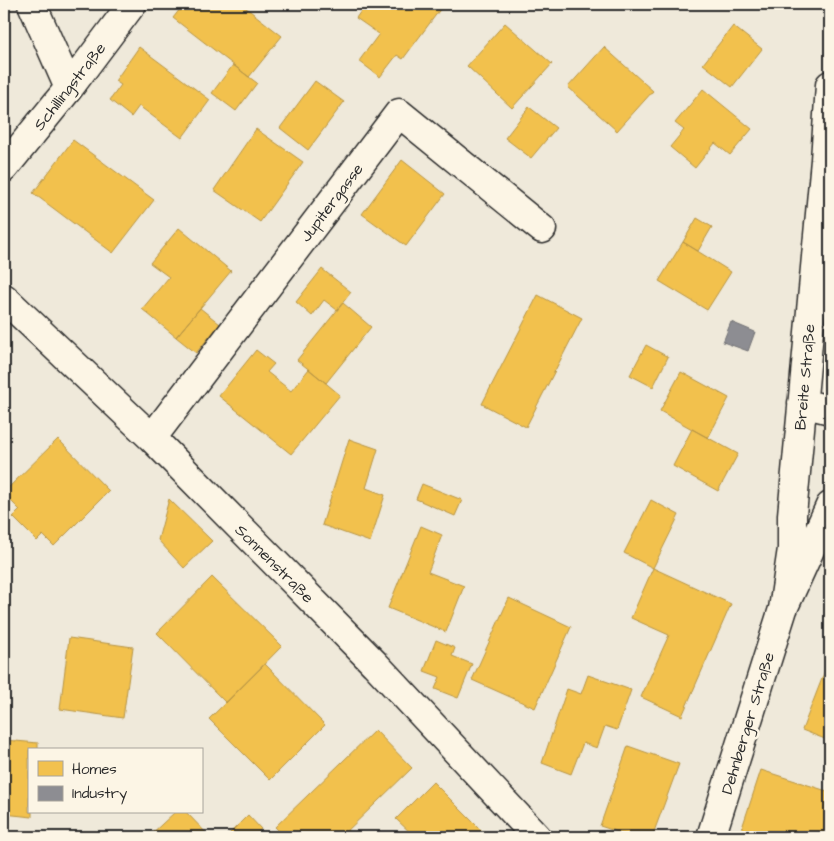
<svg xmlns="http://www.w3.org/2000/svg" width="834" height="841" font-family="'Architects Daughter',sans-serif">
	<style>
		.homes { fill: #f2c14e; stroke: #b69444 }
		.industry { fill: #8d8d92; stroke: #707073 }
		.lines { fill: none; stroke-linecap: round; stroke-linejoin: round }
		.minor-casing { stroke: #2b2b2b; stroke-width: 31 }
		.minor { stroke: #fcf5e5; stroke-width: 28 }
		.labels { text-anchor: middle; stroke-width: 5; stroke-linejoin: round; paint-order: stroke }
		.street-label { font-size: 16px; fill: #2b2b2b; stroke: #fcf5e5 }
	</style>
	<rect width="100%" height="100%" fill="#efe9da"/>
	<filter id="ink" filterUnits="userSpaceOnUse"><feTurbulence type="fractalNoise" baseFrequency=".02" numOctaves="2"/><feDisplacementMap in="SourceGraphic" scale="10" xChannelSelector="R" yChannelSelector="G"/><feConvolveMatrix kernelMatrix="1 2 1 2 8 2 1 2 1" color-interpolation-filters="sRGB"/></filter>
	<g filter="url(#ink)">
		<path class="homes" d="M 184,4 L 241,4 L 282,36 L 249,77 L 173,18 Z
			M 366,4 L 444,4 L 403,59 L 397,55 L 380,77 L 359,61 L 379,34 L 356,18 Z
			M 505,23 L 552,64 L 512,108 L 467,66 Z
			M 733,26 L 762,49 L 732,87 L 703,64 Z
			M 139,47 L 210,100 L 182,138 L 139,106 L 131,117 L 110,100 L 121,85 L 115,81 Z
			M 604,47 L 653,91 L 617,131 L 568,87 Z
			M 233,65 L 257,83 L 236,111 L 212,93 Z
			M 315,81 L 344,102 L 308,150 L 280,128 Z
			M 703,89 L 752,129 L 730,155 L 715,143 L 695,168 L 670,147 L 684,130 L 675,123 Z
			M 529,107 L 556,128 L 531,158 L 505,138 Z
			M 256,129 L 303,162 L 260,222 L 214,190 Z
			M 73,140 L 154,200 L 113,253 L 33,193 Z
			M 402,160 L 445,194 L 406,246 L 362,214 Z
			M 697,218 L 712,227 L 698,251 L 683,242 Z
			M 179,228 L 231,271 L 176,337 L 142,309 L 169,277 L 150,263 Z
			M 683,242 L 731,272 L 707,310 L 659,281 Z
			M 322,269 L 351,292 L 337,310 L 324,300 L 312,316 L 296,302 Z
			M 538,295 L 582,318 L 526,427 L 482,404 Z
			M 343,303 L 371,327 L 326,383 L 297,360 Z
			M 200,308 L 220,324 L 196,353 L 176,337 Z
			M 646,345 L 668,357 L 653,387 L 630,375 Z
			M 256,350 L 274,364 L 267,372 L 291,391 L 309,369 L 340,395 L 291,454 L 219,396 Z
			M 681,372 L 729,398 L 708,438 L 660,411 Z
			M 692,429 L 738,454 L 718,491 L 673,466 Z
			M 58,439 L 109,491 L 54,546 L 43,535 L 37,541 L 13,517 L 20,510 L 4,494 L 4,492 Z
			M 349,439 L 378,449 L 366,488 L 385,495 L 370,542 L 322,525 Z
			M 422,484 L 462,500 L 455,516 L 416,499 Z
			M 169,499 L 212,541 L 184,568 L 158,540 Z
			M 651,500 L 679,515 L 653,568 L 624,553 Z
			M 421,526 L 442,535 L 428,572 L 464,586 L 446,632 L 388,608 Z
			M 653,568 L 731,604 L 682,716 L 641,697 L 669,635 L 631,618 Z
			M 212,577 L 282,646 L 226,703 L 157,633 Z
			M 509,598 L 571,627 L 535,708 L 472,680 Z
			M 69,638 L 133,647 L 123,718 L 60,709 Z
			M 436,640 L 455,648 L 452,656 L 472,664 L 458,698 L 435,689 L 440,677 L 424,671 Z
			M 830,658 L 830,741 L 802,730 Z
			M 265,664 L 325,725 L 270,780 L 209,719 Z
			M 588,675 L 631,690 L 617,730 L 605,726 L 597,748 L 583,743 L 571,774 L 542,763 L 567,689 L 581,694 Z
			M 375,730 L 412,768 L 341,837 L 285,837 L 275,827 Z
			M 4,740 L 38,743 L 38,750 L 29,750 L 29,812 L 32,812 L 32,817 L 4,814 Z
			M 628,746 L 679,764 L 652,837 L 633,837 L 600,826 Z
			M 761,770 L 830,792 L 830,837 L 739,837 Z
			M 433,782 L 484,833 L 480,837 L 415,837 L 396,819 Z
			M 175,812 L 186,812 L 210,837 L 148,837 Z
			M 248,815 L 261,829 L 257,833 L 261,837 L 226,837 Z"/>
		<path class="industry" d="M 731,322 L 755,332 L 748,351 L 723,342 Z"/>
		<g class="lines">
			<defs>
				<path id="minor" d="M 32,4 L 69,88
					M 4,168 L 69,88 L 132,4
					M 4,298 L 152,438 L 375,664 L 537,837
					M 802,403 L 830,410
					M 152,438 L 399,113 L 542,229
					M 783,609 L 792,549 L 792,515 L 825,160 L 830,85
					M 711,837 L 783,609 L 830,506"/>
			</defs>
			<use href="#minor" class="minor-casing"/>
			<use href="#minor" class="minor"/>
		</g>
	</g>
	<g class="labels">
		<g class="street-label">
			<text transform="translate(69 86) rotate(-52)" y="6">Schillingstraße</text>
			<text transform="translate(331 202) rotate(-53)" y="6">Jupitergasse</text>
			<text transform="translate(804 377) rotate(-85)" y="6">Breite Straße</text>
			<text transform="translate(275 563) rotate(45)" y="6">Sonnenstraße</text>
			<text transform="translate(747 723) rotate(-73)" y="6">Dehnberger Straße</text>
		</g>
	</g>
	<rect width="834" height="841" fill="none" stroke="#fcf5e5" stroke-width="20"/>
	<rect x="10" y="10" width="814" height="821" fill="none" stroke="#2b2b2b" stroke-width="2" filter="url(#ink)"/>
	<rect x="28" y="748" width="175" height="65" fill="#fcf5e5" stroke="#a8a49b"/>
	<rect x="38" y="761" width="25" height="15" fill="#f2c14e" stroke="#a8a49b"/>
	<text x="72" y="774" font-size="15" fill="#2b2b2b">Homes</text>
	<rect x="38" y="786" width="25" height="15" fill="#8d8d92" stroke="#a8a49b"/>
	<text x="72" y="798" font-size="15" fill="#2b2b2b">Industry</text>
</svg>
